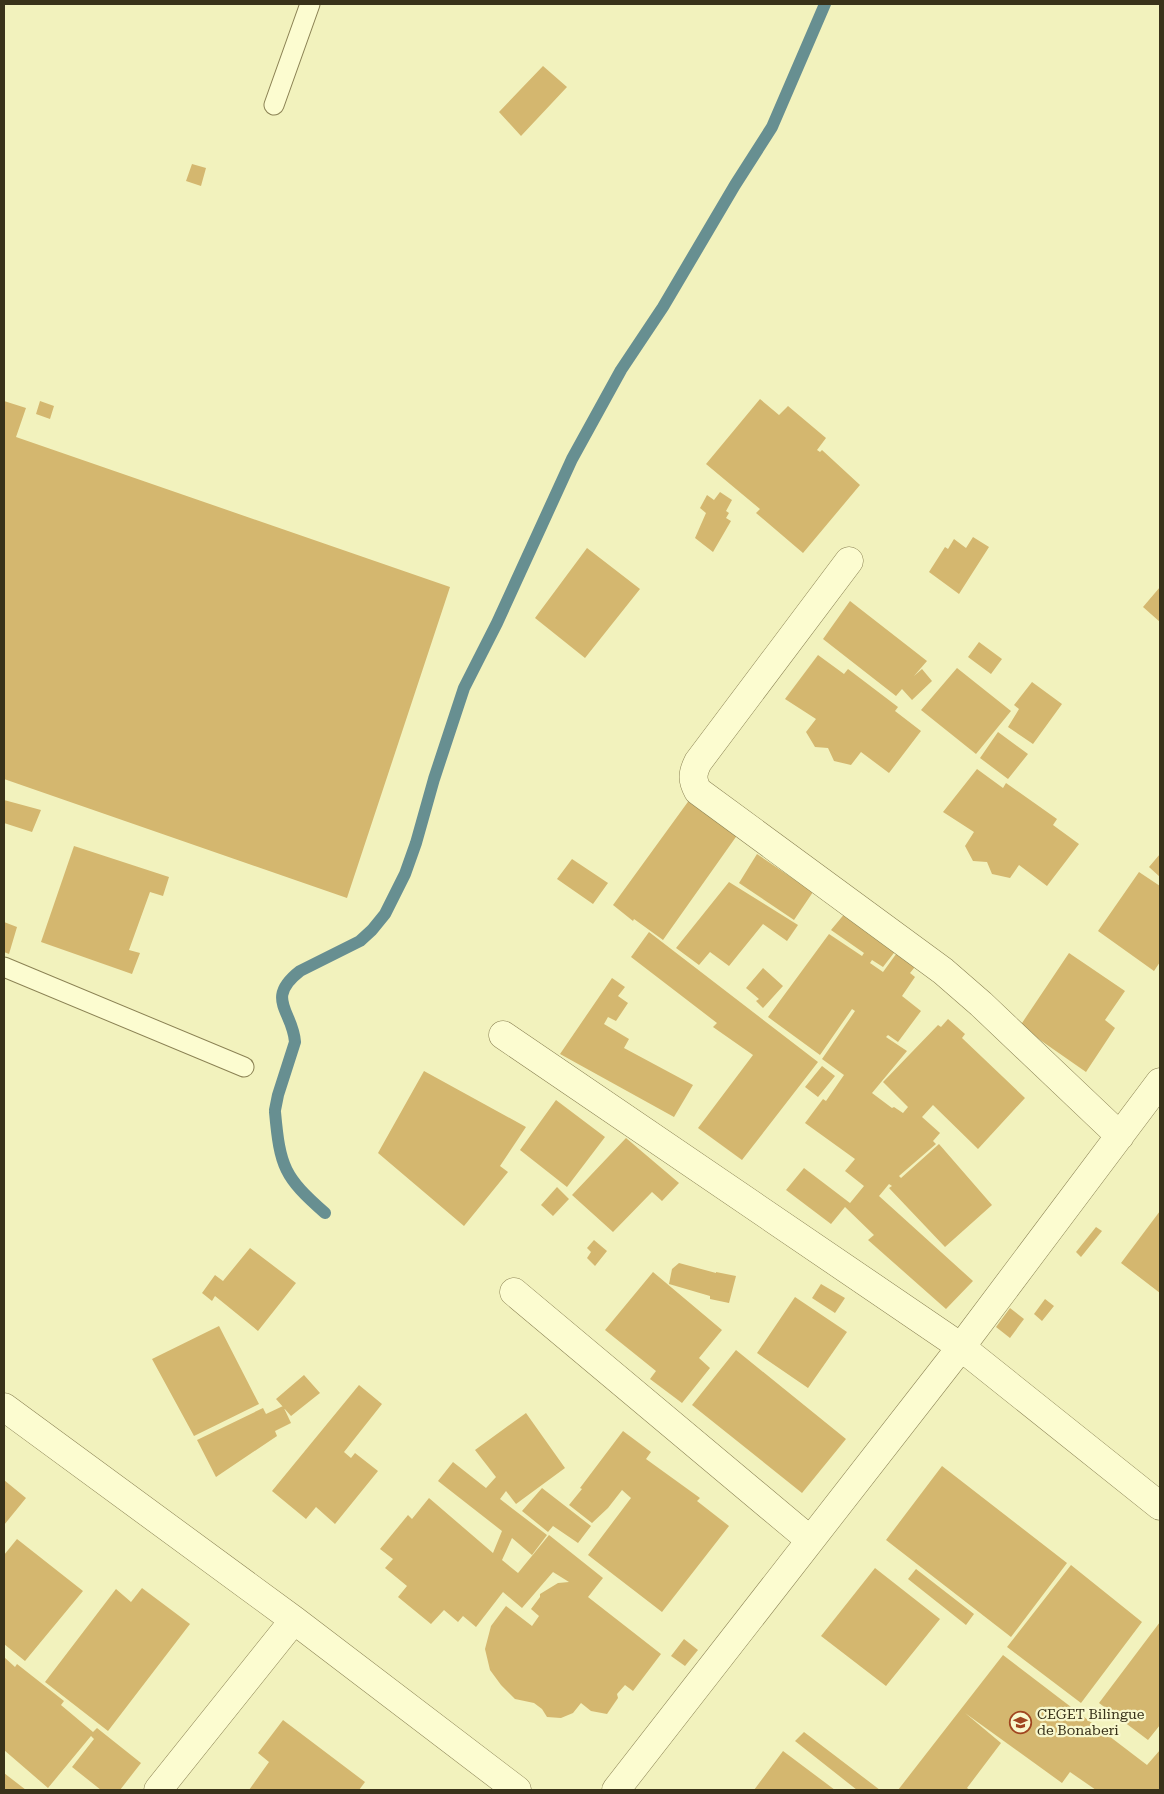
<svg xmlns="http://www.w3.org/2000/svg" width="1164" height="1794" font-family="'Roboto Serif',serif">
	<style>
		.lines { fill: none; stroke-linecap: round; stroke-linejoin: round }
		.stream { stroke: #678f91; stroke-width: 12 }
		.building { fill: #d4b76f }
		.service-casing { stroke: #8b8254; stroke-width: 21 }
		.minor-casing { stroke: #8b8254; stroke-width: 29 }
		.service { stroke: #fcfcd0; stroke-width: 19 }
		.minor { stroke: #fcfcd0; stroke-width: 28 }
		.labels { text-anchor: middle; stroke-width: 4.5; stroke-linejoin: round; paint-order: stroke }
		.poi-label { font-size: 14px; fill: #39321a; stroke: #f8f8cd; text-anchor: start }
	</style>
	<rect width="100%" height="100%" fill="#f2f2bd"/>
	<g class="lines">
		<path class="stream" d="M 275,1110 L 278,1095 L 295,1042 C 293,1011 264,999 300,971 L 360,941 L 372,930 L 385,914 L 405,874 L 416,843 L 434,779 L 464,688 L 497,623 L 572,459 L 621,370 L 663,307 L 735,185 L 772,127 L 825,4
			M 275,1112 C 280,1167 284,1177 325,1213"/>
	</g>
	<path class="building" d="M 543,66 L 567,87 L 521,136 L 499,112 Z
		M 192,164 L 206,168 L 201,186 L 186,181 Z
		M 760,399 L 779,415 L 788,406 L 826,438 L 817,450 L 820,452 L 822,450 L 860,485 L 803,553 L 756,513 L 760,509 L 706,464 Z
		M 4,401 L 26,408 L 16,437 L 450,587 L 347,898 L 4,779 Z
		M 40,401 L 54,406 L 50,419 L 36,414 Z
		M 720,492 L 732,500 L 726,511 L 729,513 L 726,518 L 731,521 L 713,552 L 695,538 L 706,513 L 700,508 L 707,495 L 714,500 Z
		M 973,537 L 989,547 L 959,594 L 929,572 L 945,547 L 948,549 L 954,539 L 966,548 Z
		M 587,548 L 640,589 L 585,658 L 535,618 Z
		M 1160,587 L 1160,622 L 1143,607 Z
		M 850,601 L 927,661 L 914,676 L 922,669 L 932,681 L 912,700 L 902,689 L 896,696 L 823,639 Z
		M 979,642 L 1002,659 L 991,674 L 968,657 Z
		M 818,655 L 844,674 L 848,669 L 898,707 L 895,711 L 921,731 L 889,773 L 861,752 L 851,765 L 834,761 L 828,748 L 815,747 L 806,732 L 816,719 L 785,699 Z
		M 957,668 L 1011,711 L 976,754 L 921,710 Z
		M 1032,682 L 1062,704 L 1033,744 L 1008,727 L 1019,709 L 1014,705 Z
		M 998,732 L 1028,754 L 1008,779 L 980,758 Z
		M 977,769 L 1003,788 L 1006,783 L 1057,819 L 1053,825 L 1079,844 L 1047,886 L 1019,865 L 1010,878 L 992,874 L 987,862 L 973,861 L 965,846 L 974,832 L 943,812 Z
		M 690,799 L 738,834 L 663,940 L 634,919 L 633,921 L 613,905 Z
		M 4,800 L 41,810 L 32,832 L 4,823 Z
		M 74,846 L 169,877 L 163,896 L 150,892 L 129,950 L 140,953 L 132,974 L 41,942 Z
		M 757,854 L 813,892 L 794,920 L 739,883 Z
		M 1160,854 L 1160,877 L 1149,867 Z
		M 572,859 L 608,883 L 593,904 L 557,879 Z
		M 1139,872 L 1160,886 L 1160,962 L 1154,971 L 1098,931 Z
		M 729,882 L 798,925 L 787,941 L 763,924 L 729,966 L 710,952 L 699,965 L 676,948 Z
		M 846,912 L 897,949 L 883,967 L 872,960 L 870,963 L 883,972 L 899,950 L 918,963 L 910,973 L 915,977 L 902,996 L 921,1011 L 898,1042 L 888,1035 L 886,1037 L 907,1051 L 872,1093 L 892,1108 L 894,1107 L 903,1113 L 908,1107 L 883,1082 L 938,1025 L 941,1027 L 948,1019 L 965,1034 L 962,1038 L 1025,1098 L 978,1149 L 933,1105 L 922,1117 L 940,1133 L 933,1141 L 936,1144 L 899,1176 L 901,1178 L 939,1144 L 992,1205 L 945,1247 L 889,1188 L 892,1186 L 889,1184 L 879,1196 L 973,1281 L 946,1309 L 868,1240 L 874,1235 L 845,1207 L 831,1224 L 786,1190 L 804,1168 L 850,1203 L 864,1186 L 845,1171 L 855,1159 L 805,1123 L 823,1099 L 826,1101 L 844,1075 L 822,1059 L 855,1011 L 852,1009 L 820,1055 L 768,1017 L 829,934 L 862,956 L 864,953 L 831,930 Z
		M 4,922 L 17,927 L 9,954 L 4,952 Z
		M 649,932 L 818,1062 L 742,1160 L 698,1128 L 753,1055 L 713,1027 L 717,1023 L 631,957 Z
		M 1069,953 L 1125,991 L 1105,1020 L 1115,1028 L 1086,1072 L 1020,1026 Z
		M 763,968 L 783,986 L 763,1008 L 756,1001 L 759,999 L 746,988 Z
		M 612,978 L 625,987 L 618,996 L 628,1003 L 616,1021 L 608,1017 L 604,1024 L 629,1039 L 624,1048 L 693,1085 L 674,1117 L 560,1054 Z
		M 822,1066 L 835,1076 L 818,1097 L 805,1087 Z
		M 424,1071 L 526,1127 L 500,1166 L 508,1172 L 464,1226 L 378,1153 Z
		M 556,1100 L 605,1137 L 567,1187 L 520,1150 Z
		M 626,1138 L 679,1183 L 662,1201 L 652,1192 L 613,1232 L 572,1195 Z
		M 557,1187 L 569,1199 L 553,1216 L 541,1205 Z
		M 1160,1211 L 1160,1293 L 1121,1263 Z
		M 1096,1227 L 1102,1231 L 1081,1257 L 1076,1252 Z
		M 594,1240 L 607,1251 L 595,1266 L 587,1258 L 591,1252 L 587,1248 Z
		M 250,1248 L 296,1283 L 258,1331 L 215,1296 L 212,1301 L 202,1293 L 215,1275 L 223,1281 Z
		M 679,1263 L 716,1273 L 716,1272 L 736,1276 L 729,1303 L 710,1299 L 710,1296 L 669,1284 L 672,1269 Z
		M 653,1272 L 722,1330 L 699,1358 L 710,1368 L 682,1403 L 650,1379 L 656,1371 L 605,1330 Z
		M 821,1284 L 845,1298 L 835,1313 L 812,1298 Z
		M 795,1297 L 847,1332 L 808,1388 L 757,1353 Z
		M 1045,1299 L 1054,1306 L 1042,1321 L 1034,1314 Z
		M 1010,1308 L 1024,1319 L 1010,1338 L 996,1327 Z
		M 219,1326 L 259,1404 L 194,1436 L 152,1359 Z
		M 736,1350 L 846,1439 L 802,1493 L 692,1405 Z
		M 304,1375 L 320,1393 L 291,1416 L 276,1399 Z
		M 359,1385 L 382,1404 L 344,1452 L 351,1458 L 355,1453 L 378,1471 L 335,1524 L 316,1507 L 306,1519 L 272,1491 Z
		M 283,1406 L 291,1423 L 275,1431 L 277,1436 L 216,1477 L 197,1440 L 263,1408 L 266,1414 Z
		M 526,1413 L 565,1468 L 516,1504 L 506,1491 L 500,1499 L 547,1535 L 532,1555 L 512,1538 L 502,1560 L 518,1573 L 549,1535 L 603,1578 L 588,1597 L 661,1654 L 633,1691 L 625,1685 L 617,1694 L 618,1698 L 607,1714 L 591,1711 L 581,1703 L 573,1713 L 561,1718 L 547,1717 L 542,1709 L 534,1703 L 515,1699 L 501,1685 L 490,1670 L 485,1649 L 491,1626 L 506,1606 L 532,1626 L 539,1616 L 531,1609 L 540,1597 L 540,1594 L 558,1583 L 569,1582 L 553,1572 L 522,1608 L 503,1592 L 476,1627 L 463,1616 L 458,1622 L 444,1610 L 431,1624 L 398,1597 L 407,1586 L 385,1568 L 393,1559 L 380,1549 L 408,1515 L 412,1519 L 429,1498 L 493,1553 L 502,1531 L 438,1481 L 453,1462 L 486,1488 L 496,1477 L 475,1450 Z
		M 623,1431 L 651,1452 L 646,1459 L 700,1498 L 697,1501 L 729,1526 L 662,1612 L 588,1555 L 631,1498 L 622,1490 L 608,1508 L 592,1523 L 569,1505 L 582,1489 L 580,1488 Z
		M 942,1466 L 1067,1563 L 1011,1637 L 886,1540 Z
		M 4,1480 L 26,1498 L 4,1525 Z
		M 542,1488 L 591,1526 L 578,1543 L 553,1526 L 548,1532 L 522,1511 Z
		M 17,1539 L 83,1591 L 25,1661 L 4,1644 L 4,1555 Z
		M 1071,1565 L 1142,1622 L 1081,1703 L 1007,1647 Z
		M 875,1568 L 940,1619 L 886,1686 L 821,1636 Z
		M 916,1569 L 974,1614 L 966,1625 L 908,1579 Z
		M 142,1588 L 190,1624 L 108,1731 L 45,1682 L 116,1589 L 131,1602 Z
		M 1160,1622 L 1160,1725 L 1148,1740 L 1099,1703 Z
		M 684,1639 L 698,1650 L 685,1666 L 671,1656 Z
		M 1003,1655 L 1147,1765 L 1160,1750 L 1160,1790 L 1096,1790 L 1070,1772 L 1062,1783 L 965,1713 L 1001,1743 L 967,1788 L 970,1790 L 898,1790 Z
		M 4,1657 L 15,1667 L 17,1664 L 64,1701 L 61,1705 L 93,1732 L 97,1728 L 141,1763 L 120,1790 L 101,1790 L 72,1767 L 94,1739 L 91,1736 L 48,1788 L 4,1750 Z
		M 283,1720 L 365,1782 L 359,1790 L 249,1790 L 269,1762 L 258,1753 Z
		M 804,1732 L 880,1790 L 857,1790 L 795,1741 Z
		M 783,1751 L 835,1790 L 754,1790 Z
		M 4,1773 L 26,1790 L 4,1790 Z"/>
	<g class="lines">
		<defs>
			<path id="service" d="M 274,105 L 310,4
				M 4,967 L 244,1067"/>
			<path id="minor" d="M 849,561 L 698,762 C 692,774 692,780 698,791 L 943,971 L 981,1004 L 1120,1136
				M 503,1035 L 961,1347 L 1160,1506
				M 514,1292 L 810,1540
				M 4,1407 L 294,1620 L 517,1790
				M 158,1790 L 294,1620
				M 616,1790 L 961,1347 L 1160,1082"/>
		</defs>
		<use href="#service" class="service-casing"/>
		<use href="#minor" class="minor-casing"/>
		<use href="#service" class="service"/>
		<use href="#minor" class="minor"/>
	</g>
	<defs>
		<symbol id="school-ring" viewBox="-11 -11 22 22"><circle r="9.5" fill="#f8f8cd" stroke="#a0451f" stroke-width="1.5"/><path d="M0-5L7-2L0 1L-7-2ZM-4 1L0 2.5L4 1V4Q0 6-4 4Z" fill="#a0451f"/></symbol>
	</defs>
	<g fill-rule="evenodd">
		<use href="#school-ring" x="1008" y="1710" width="25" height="25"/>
	</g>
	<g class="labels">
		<g class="poi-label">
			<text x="1037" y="1719">CEGET Bilingue<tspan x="1037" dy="16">de Bonaberi</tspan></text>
		</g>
	</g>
	<rect width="1164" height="1794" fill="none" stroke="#39321a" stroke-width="10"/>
</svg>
